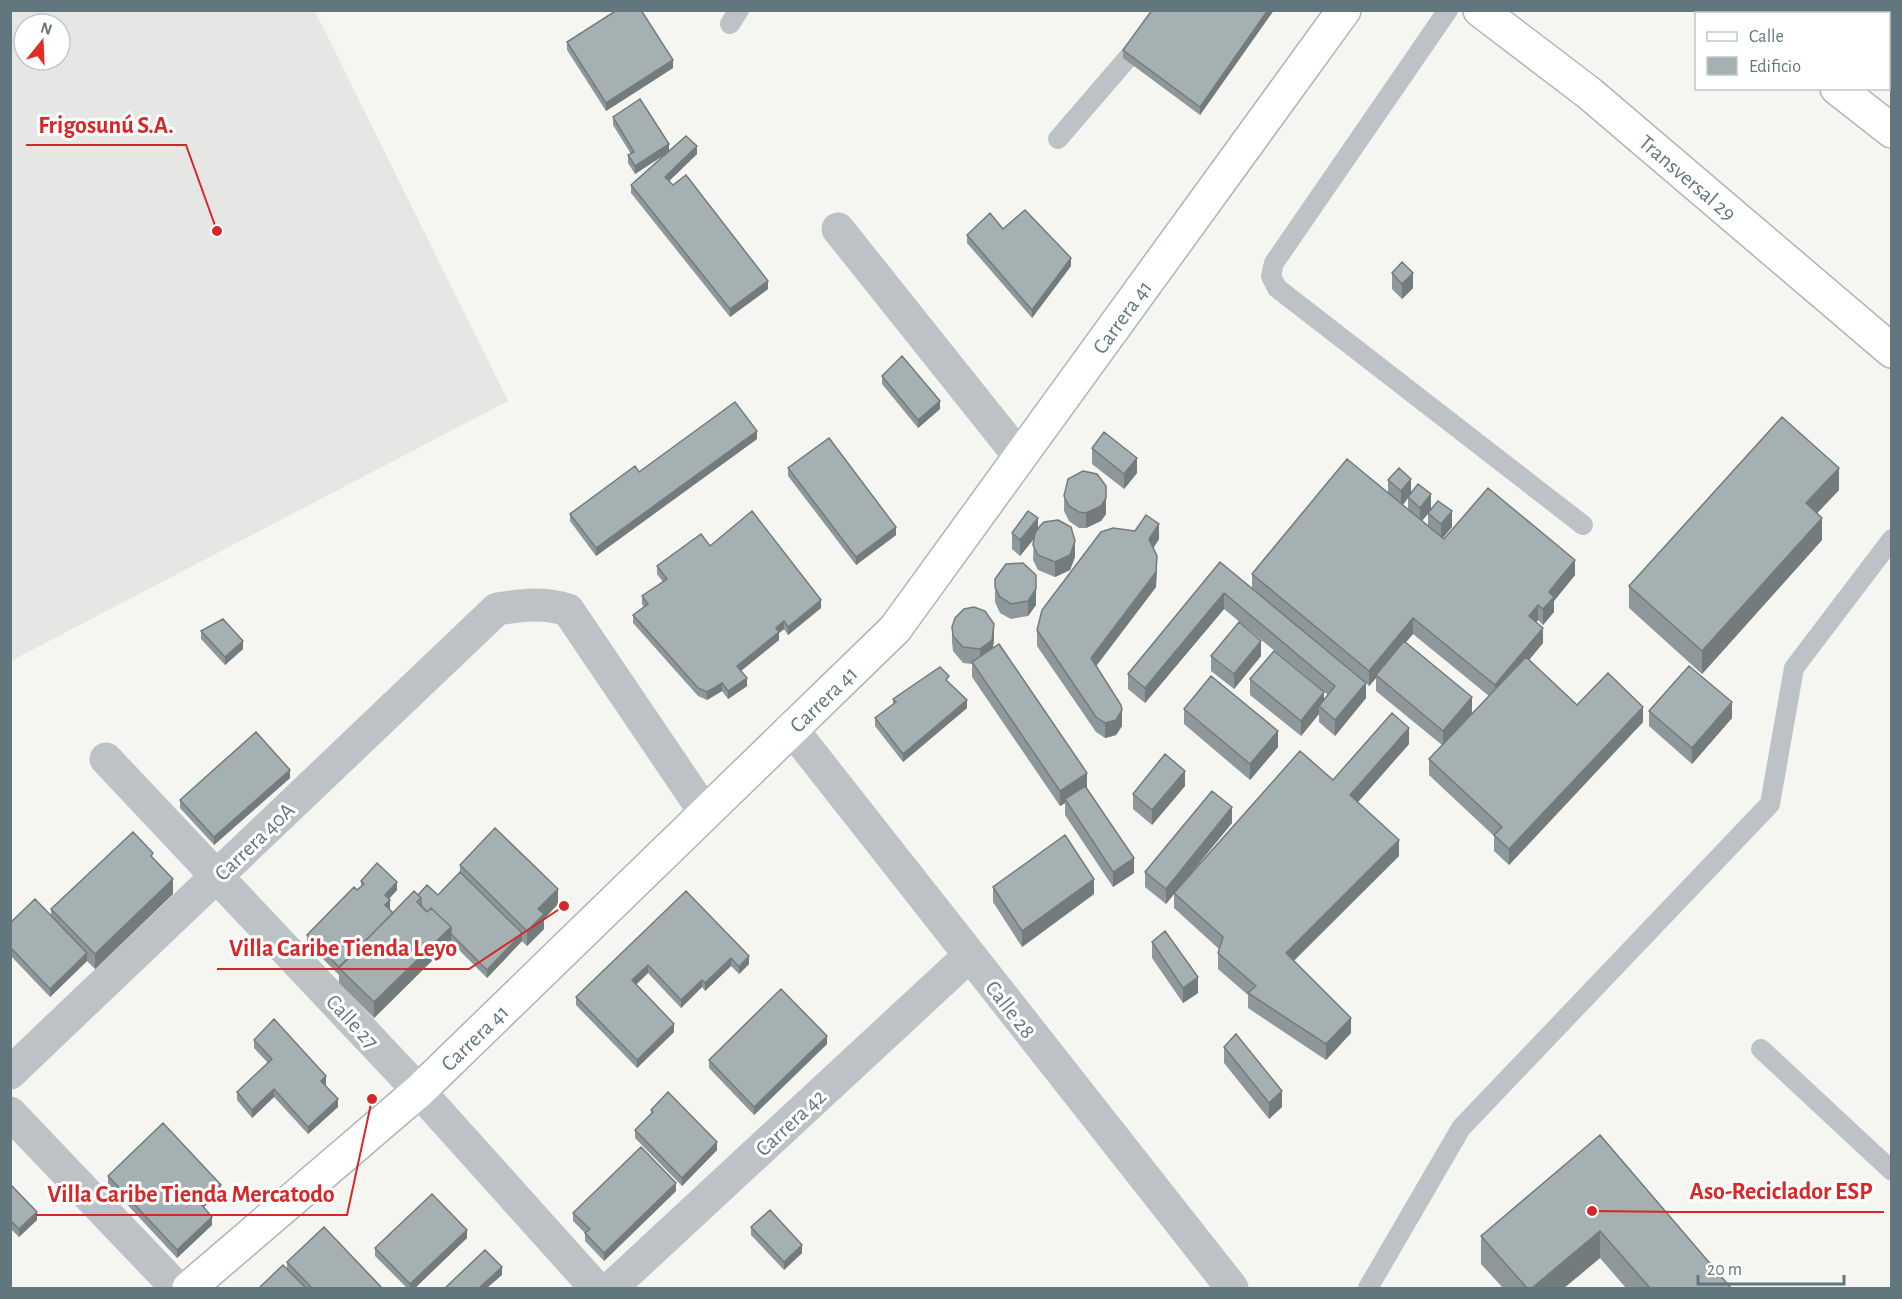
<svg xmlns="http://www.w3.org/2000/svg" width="1902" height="1299" font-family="'Alegreya Sans',sans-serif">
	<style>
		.built { fill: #e6e6e5; fill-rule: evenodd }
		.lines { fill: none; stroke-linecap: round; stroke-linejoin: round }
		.secondary-casing { stroke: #acb5b8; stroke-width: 36 }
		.highway-casing { stroke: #b0b5b8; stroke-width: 36 }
		.lane { stroke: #bcc2c5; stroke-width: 20 }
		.street { stroke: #bcc2c5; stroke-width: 33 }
		.secondary { stroke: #fff; stroke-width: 33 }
		.highway { stroke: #fff; stroke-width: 33 }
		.wall { fill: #8e979a; fill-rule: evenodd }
		.shaded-wall { fill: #747b7d }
		.building { fill: #a5b0b3; stroke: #747b7d; stroke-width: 1.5 }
		.labels { text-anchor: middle; stroke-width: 6; stroke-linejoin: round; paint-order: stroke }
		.street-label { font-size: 22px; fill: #61767d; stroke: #fff }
		.leader { fill: none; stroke: #d62828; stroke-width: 2 }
		.callout-dot { fill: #d62828; stroke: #fff; stroke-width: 2 }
		.callout-label { font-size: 24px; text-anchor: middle; font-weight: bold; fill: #d62828; stroke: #fff; stroke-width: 6; stroke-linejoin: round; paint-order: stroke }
	</style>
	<rect width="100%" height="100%" fill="#f5f5f2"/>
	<path class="built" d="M 11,10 L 315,11 L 508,401 L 11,661 ZM 24,24 L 60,24 L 60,60 L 24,60 Z"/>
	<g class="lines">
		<defs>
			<g id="secondary">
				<path id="s1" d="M 189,1288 L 419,1091 L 895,629 L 1344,10"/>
			</g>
			<g id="highway">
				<path id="s2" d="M 1480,10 L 1589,93 L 1892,351"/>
				<path d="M 1726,10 L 1730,14"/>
				<path d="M 1837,88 L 1892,131"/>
			</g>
		</defs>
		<use href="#secondary" class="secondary-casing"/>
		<use href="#highway" class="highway-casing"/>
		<path class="lane" d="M 1448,10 L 1274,263 L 1271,276 L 1277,288 L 1583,525
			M 730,24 L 739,10
			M 1058,139 L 1169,10
			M 1761,1049 L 1892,1171
			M 1368,1288 L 1461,1128 L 1770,804 L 1794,668 L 1892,539"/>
		<path class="street" d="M 1881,14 L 1884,10
			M 838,229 L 1020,457
			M 791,728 L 1232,1288
			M 106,759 L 419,1091 L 596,1288
			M 10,1073 L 497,609 C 523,605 543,602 568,610 L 704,811
			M 10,1113 L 177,1288
			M 611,1288 L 969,956"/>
		<use href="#secondary" class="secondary"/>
		<use href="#highway" class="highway"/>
	</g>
	<path class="wall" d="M 1274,10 L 1200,115 L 1123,58 L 1123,50 Z
		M 567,42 L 673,68 L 606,111 L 567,50 Z
		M 613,117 L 669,151 L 697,154 L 669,181 L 768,289 L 730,317 L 631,193 L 631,185 L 666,153 L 635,174 L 628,163 L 628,155 L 631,154 L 613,125 Z
		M 1003,229 L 1071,266 L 1032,318 L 967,243 L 967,235 Z
		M 1392,273 L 1413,288 L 1402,299 L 1392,289 Z
		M 882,376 L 940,409 L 918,428 L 882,384 Z
		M 757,439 L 596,556 L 570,521 L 570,514 L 639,472 Z
		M 1092,448 L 1137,473 L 1124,489 L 1092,464 Z
		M 788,468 L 896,535 L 856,565 L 788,476 Z
		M 1388,480 L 1411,493 L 1452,527 L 1443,538 L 1444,539 L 1575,575 L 1554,601 L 1554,612 L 1543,625 L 1538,620 L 1536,622 L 1543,643 L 1529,660 L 1577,705 L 1643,722 L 1509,865 L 1494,851 L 1494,836 L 1429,775 L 1429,759 L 1442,745 L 1376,691 L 1376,678 L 1369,686 L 1366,683 L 1366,698 L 1335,736 L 1319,722 L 1319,714 L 1301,736 L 1250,695 L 1250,679 L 1324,700 L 1328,695 L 1224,609 L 1145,703 L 1128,689 L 1128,674 L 1220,562 L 1252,589 L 1252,574 L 1388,492 ZM 1408,498 L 1408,509 L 1403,505 ZM 1428,514 L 1428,525 L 1422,521 ZM 1413,634 L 1489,696 L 1460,727 L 1472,713 L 1405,643 Z
		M 1839,490 L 1817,513 L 1822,540 L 1702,674 L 1629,608 L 1629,586 Z
		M 1064,496 L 1106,514 L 1101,521 L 1086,528 L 1079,528 L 1069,521 L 1064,511 Z
		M 1038,528 L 1075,557 L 1070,570 L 1055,577 L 1038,570 L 1033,560 L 1034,538 L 1020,556 L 1012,549 L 1012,533 Z
		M 1159,539 L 1153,548 L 1157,572 L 1156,587 L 1096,666 L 1122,726 L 1116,735 L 1105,738 L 1096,732 L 1037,646 L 1037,630 Z
		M 710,546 L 821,608 L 788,635 L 784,629 L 779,633 L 779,640 L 741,671 L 747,686 L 728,699 L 722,691 L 707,700 L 698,696 L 633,623 L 633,615 L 644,607 L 642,604 L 642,596 L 663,582 L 657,574 L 657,566 Z
		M 995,579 L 1036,605 L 1028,616 L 1011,619 L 1000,613 L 995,602 Z
		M 952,627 L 994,639 L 993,648 L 1087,788 L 1134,873 L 1113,887 L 1065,815 L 1065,803 L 1060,806 L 972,677 L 972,664 L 963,663 L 953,651 L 952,642 Z
		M 201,631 L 243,649 L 225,665 L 201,639 Z
		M 1211,656 L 1261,656 L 1234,689 L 1211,671 Z
		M 949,683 L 967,708 L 903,762 L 875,726 L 875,718 L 893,705 L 893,699 Z
		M 1184,709 L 1278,747 L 1250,780 L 1184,724 Z
		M 1649,711 L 1732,718 L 1692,764 L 1649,726 Z
		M 1409,744 L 1358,802 L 1399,856 L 1294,961 L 1351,1033 L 1326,1060 L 1248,1008 L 1248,995 L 1218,969 L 1218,953 L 1219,949 L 1174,908 L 1174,893 L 1166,904 L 1145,887 L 1145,872 L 1232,823 L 1179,887 L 1333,780 Z
		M 290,778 L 214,845 L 180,808 L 180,800 Z
		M 1185,786 L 1152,825 L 1133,809 L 1133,794 Z
		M 153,858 L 173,894 L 95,969 L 87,961 L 50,997 L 10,955 L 10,923 L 51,916 L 51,909 Z
		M 460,865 L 558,904 L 544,919 L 544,929 L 527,946 L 522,941 L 487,978 L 451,942 L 374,1018 L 339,983 L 339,975 L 307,943 L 307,935 L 357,890 L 361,887 L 361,881 L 397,890 L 389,899 L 390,908 L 389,909 L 393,913 L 418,895 L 438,895 L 460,872 Z
		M 993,887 L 1094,894 L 1022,947 L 993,902 Z
		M 686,891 L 749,964 L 739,974 L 731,966 L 705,991 L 702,987 L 681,1008 L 648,973 L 636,985 L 674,1032 L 637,1068 L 576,1005 L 576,997 Z
		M 1152,942 L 1198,993 L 1183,1003 L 1152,958 Z
		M 254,1040 L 326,1084 L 325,1085 L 338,1107 L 308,1134 L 274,1097 L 252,1118 L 237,1100 L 237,1092 L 268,1063 L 254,1048 Z
		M 827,1044 L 754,1115 L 709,1068 L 709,1060 Z
		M 1224,1047 L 1282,1107 L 1269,1119 L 1224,1063 Z
		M 651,1110 L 717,1150 L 682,1186 L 635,1138 L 635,1130 L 651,1115 Z
		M 1600,1135 L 1731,1288 L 1626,1288 L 1600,1258 L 1564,1288 L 1503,1288 L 1481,1264 L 1481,1236 Z
		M 108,1176 L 221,1193 L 204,1207 L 212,1225 L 177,1258 L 108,1184 Z
		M 10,1184 L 37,1220 L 19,1237 L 10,1228 Z
		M 676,1191 L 604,1261 L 585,1241 L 585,1233 L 573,1221 L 573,1213 Z
		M 751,1227 L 802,1253 L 784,1270 L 751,1235 Z
		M 467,1238 L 415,1288 L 407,1288 L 375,1256 L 375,1248 Z
		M 287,1262 L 382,1288 L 259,1288 L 287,1269 Z"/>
	<path class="shaded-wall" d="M 1268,10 L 1274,10 L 1200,115 L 1200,107 Z
		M 673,60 L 673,68 L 606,111 L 606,103 Z
		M 669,144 L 669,152 L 635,174 L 635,166 Z
		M 697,146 L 697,154 L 665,185 L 665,177 Z
		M 1071,258 L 1071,266 L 1032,318 L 1032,310 Z
		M 1413,273 L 1413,288 L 1402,299 L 1402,284 Z
		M 768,281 L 768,289 L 730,317 L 730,309 Z
		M 940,401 L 940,409 L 918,428 L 918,420 Z
		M 757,431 L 757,439 L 596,556 L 596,548 Z
		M 1137,458 L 1137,473 L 1124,489 L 1124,474 Z
		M 1839,468 L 1839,490 L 1806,525 L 1806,503 Z
		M 1411,479 L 1411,494 L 1401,507 L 1401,491 Z
		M 1106,486 L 1106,514 L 1101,521 L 1086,528 L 1086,513 Z
		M 1431,494 L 1431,510 L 1420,523 L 1420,508 Z
		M 1452,511 L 1452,527 L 1441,540 L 1441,524 Z
		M 1038,518 L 1038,534 L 1020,556 L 1020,540 Z
		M 1822,518 L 1822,540 L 1702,674 L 1702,651 Z
		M 1159,524 L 1159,539 L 1149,555 L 1149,539 Z
		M 896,527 L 896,535 L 856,565 L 856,557 Z
		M 1075,541 L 1075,557 L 1070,570 L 1055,577 L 1055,562 Z
		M 1157,556 L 1156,587 L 1091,673 L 1091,658 Z
		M 1575,560 L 1575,575 L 1554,601 L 1554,612 L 1543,625 L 1543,609 L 1549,592 Z
		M 1036,589 L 1036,605 L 1028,616 L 1028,601 Z
		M 1224,593 L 1224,609 L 1145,703 L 1145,688 Z
		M 821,600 L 821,608 L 788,635 L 788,627 Z
		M 1538,605 L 1538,620 L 1529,632 L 1529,616 Z
		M 1413,618 L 1413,634 L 1377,676 L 1376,675 L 1376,678 L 1369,686 L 1369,671 Z
		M 784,621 L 784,629 L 779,633 L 779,640 L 737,674 L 737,666 L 776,628 Z
		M 994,624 L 994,639 L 992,655 L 980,664 L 980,649 Z
		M 1543,628 L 1543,643 L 1495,701 L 1495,685 Z
		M 243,641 L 243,649 L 225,665 L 225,657 Z
		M 1261,641 L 1261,656 L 1234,689 L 1234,674 Z
		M 747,678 L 747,686 L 728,699 L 728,691 Z
		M 722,683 L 722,691 L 707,700 L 707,692 Z
		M 1366,683 L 1366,698 L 1335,736 L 1335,720 Z
		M 1324,692 L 1324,708 L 1319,706 L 1319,714 L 1301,736 L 1301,721 Z
		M 1472,697 L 1472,713 L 1443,746 L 1443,731 Z
		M 967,700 L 967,708 L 903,762 L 903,754 Z
		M 1732,702 L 1732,718 L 1692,764 L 1692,748 Z
		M 1643,707 L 1643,722 L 1509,865 L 1509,849 Z
		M 1122,710 L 1122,726 L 1116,735 L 1105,738 L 1105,723 Z
		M 1409,728 L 1409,744 L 1350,811 L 1350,795 Z
		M 1278,731 L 1278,747 L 1250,780 L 1250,764 Z
		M 290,770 L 290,778 L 214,845 L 214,837 Z
		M 1185,771 L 1185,786 L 1152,825 L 1152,810 Z
		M 1087,773 L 1087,788 L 1065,799 L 1065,803 L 1060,806 L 1060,791 Z
		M 1232,807 L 1232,823 L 1166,904 L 1166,889 Z
		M 1399,840 L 1399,856 L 1286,968 L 1286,953 Z
		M 1134,858 L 1134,873 L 1113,887 L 1113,872 Z
		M 173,879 L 173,894 L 95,969 L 95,954 Z
		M 1094,879 L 1094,894 L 1022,947 L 1022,931 Z
		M 397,882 L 397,890 L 385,903 L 385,895 Z
		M 558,889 L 558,904 L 544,919 L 544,929 L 527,946 L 527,931 L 538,909 Z
		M 390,900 L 390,908 L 385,913 L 385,905 Z
		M 451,927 L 451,942 L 374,1018 L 374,1002 Z
		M 522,933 L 522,941 L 487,978 L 487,970 Z
		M 87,953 L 87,961 L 50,997 L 50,989 Z
		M 749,956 L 749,964 L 739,974 L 739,967 Z
		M 731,958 L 731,966 L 705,991 L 705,983 Z
		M 648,965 L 648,973 L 632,988 L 632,980 Z
		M 1198,977 L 1198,993 L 1183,1003 L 1183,988 Z
		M 702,980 L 702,987 L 681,1008 L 681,1000 Z
		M 1351,1018 L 1351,1033 L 1326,1060 L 1326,1044 Z
		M 674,1024 L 674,1032 L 637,1068 L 637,1060 Z
		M 827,1036 L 827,1044 L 754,1115 L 754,1107 Z
		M 326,1076 L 326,1084 L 321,1089 L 321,1081 Z
		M 274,1089 L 274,1097 L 252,1118 L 252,1110 Z
		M 1282,1091 L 1282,1107 L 1269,1119 L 1269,1103 Z
		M 338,1099 L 338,1107 L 308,1134 L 308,1127 Z
		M 717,1142 L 717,1150 L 682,1186 L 682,1178 Z
		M 676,1183 L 676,1191 L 604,1261 L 604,1253 Z
		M 221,1185 L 221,1193 L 200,1210 L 200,1203 Z
		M 37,1212 L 37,1220 L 19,1237 L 19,1229 Z
		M 212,1217 L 212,1225 L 177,1258 L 177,1250 Z
		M 467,1230 L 467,1238 L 415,1288 L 410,1288 L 410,1284 Z
		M 1600,1231 L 1600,1258 L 1564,1288 L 1532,1288 Z
		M 802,1245 L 802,1253 L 784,1270 L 784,1262 Z
		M 502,1267 L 502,1275 L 487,1288 L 479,1288 Z"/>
	<path class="building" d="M 617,10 L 641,10 L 673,60 L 606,103 L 567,42 Z
		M 1152,10 L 1268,10 L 1200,107 L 1123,50 Z
		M 640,99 L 669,144 L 635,166 L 628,155 L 634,152 L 613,117 Z
		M 686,136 L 697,146 L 665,177 L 673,185 L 686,175 L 768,281 L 730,309 L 631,185 Z
		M 1025,210 L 1071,258 L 1032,310 L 967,235 L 990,213 L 1003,229 Z
		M 1402,262 L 1413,273 L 1402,284 L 1392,273 Z
		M 902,356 L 940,401 L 918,420 L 882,376 Z
		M 735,402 L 757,431 L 596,548 L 570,514 L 635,466 L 639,472 Z
		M 1782,417 L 1839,468 L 1806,503 L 1822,518 L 1702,651 L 1629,586 Z
		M 1104,432 L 1137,458 L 1124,474 L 1092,448 Z
		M 829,438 L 896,527 L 856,557 L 788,468 Z
		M 1347,459 L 1444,539 L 1488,488 L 1575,560 L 1549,592 L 1554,597 L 1543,609 L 1538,605 L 1529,616 L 1543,628 L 1495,685 L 1413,618 L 1369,671 L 1252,574 Z
		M 1399,468 L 1411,479 L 1401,491 L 1388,480 Z
		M 1083,471 L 1097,474 L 1106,486 L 1106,498 L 1101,506 L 1086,513 L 1079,512 L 1069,506 L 1064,496 L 1068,479 Z
		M 1418,484 L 1431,494 L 1420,508 L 1408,497 Z
		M 1438,501 L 1452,511 L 1441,524 L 1428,513 Z
		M 752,511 L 821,600 L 788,627 L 784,621 L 776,628 L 779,632 L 737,666 L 747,678 L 728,691 L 722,683 L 707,692 L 698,688 L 633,615 L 648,604 L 642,596 L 667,579 L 657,566 L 701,534 L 710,546 Z
		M 1028,511 L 1038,518 L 1020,540 L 1012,533 Z
		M 1146,515 L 1159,524 L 1149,539 L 1157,556 L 1156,572 L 1091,658 L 1121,705 L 1122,710 L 1116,720 L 1105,723 L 1096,717 L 1037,630 L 1042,610 L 1101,532 L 1113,528 L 1135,531 Z
		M 1058,520 L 1071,527 L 1075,541 L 1070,555 L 1055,562 L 1038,555 L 1033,545 L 1035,533 L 1040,526 L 1044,522 Z
		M 1220,562 L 1366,683 L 1335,720 L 1319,706 L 1335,686 L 1224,593 L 1145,688 L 1128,674 Z
		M 1023,563 L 1036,575 L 1036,589 L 1028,601 L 1011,604 L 1000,597 L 995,587 L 995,579 L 1006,564 Z
		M 974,607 L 985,611 L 994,624 L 992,640 L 980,649 L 963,647 L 953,636 L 952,627 L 955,618 L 964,609 Z
		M 223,619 L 243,641 L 225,657 L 201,631 Z
		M 1239,622 L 1261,641 L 1234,674 L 1211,656 Z
		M 1404,641 L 1472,697 L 1443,731 L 1376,675 Z
		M 999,644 L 1087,773 L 1060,791 L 972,662 Z
		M 1274,651 L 1324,692 L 1301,721 L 1250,679 Z
		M 1526,657 L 1577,705 L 1608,673 L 1643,707 L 1509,849 L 1494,835 L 1502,827 L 1429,759 Z
		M 1689,666 L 1732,702 L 1692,748 L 1649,711 Z
		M 940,667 L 949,676 L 946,680 L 967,700 L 903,754 L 875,718 L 896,702 L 893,699 Z
		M 1211,676 L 1278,731 L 1250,764 L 1184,709 Z
		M 1392,713 L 1409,728 L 1350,795 L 1399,840 L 1286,953 L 1351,1018 L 1326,1044 L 1248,993 L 1256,986 L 1218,953 L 1223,937 L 1174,893 L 1300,751 L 1333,780 Z
		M 256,732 L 290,770 L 214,837 L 180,800 Z
		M 1165,754 L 1185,771 L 1152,810 L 1133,794 Z
		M 1085,786 L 1134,858 L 1113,872 L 1065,799 Z
		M 1212,791 L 1232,807 L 1166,889 L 1145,872 Z
		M 495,828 L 558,889 L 538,909 L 544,914 L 527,931 L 460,865 Z
		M 133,832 L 153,853 L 151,856 L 173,879 L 95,954 L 51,909 Z
		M 1065,835 L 1094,879 L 1022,931 L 993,887 Z
		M 377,863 L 397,882 L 385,895 L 390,900 L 385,905 L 393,913 L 339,967 L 307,935 L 354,887 L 357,890 L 364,884 L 361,881 Z
		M 460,872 L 522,933 L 487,970 L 451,934 L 451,927 L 431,908 L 427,912 L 421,905 L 421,898 L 418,895 L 427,885 L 438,895 Z
		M 414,891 L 421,898 L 417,902 L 427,912 L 431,908 L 451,927 L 374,1002 L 339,968 Z
		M 686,891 L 749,956 L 739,967 L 731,958 L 705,983 L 702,980 L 681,1000 L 648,965 L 632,980 L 674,1024 L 637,1060 L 576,997 Z
		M 35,899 L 87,953 L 50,989 L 10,947 L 10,923 Z
		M 1165,931 L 1198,977 L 1183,988 L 1152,942 Z
		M 781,989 L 827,1036 L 754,1107 L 709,1060 Z
		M 274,1019 L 326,1076 L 321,1081 L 338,1099 L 308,1127 L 274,1089 L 252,1110 L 237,1092 L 272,1059 L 254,1040 Z
		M 1236,1034 L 1282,1091 L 1269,1103 L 1224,1047 Z
		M 668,1092 L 717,1142 L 682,1178 L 635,1130 L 653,1112 L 651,1110 Z
		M 163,1123 L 221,1185 L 200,1203 L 212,1217 L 177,1250 L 108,1176 Z
		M 1600,1135 L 1731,1288 L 1650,1288 L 1600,1231 L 1532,1288 L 1527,1288 L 1481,1236 Z
		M 641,1147 L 676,1183 L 604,1253 L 585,1233 L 590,1229 L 573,1213 Z
		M 10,1184 L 37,1212 L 19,1229 L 10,1220 Z
		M 432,1194 L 467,1230 L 410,1284 L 375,1248 Z
		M 770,1210 L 802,1245 L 784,1262 L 751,1227 Z
		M 324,1227 L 382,1288 L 312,1288 L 287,1262 Z
		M 485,1250 L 502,1267 L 479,1288 L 445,1288 Z
		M 283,1265 L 306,1288 L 259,1288 Z"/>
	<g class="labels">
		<g class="street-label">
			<text dy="8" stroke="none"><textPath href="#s2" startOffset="267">Transversal 29</textPath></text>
			<text dy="8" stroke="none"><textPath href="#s1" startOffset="1352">Carrera 41</textPath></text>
			<text dy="8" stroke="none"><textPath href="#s1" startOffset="866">Carrera 41</textPath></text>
			<text transform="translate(254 841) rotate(-44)" y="8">Carrera 40A</text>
			<text transform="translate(1011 1009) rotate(52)" y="8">Calle 28</text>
			<text transform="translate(353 1021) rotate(47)" y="8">Calle 27</text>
			<text dy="8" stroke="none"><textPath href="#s1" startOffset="380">Carrera 41</textPath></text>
			<text transform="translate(790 1122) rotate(-43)" y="8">Carrera 42</text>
		</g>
	</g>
	<path class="leader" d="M217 231L186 145H26M564 906L469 969H217M1592 1211L1677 1212H1884M372 1099L347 1215H36"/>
	<g class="callout-dot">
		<circle cx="217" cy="231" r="6"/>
		<circle cx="564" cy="906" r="6"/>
		<circle cx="1592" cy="1211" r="6"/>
		<circle cx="372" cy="1099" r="6"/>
	</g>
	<g class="callout-label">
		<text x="106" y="133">Frigosunú S.A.</text>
		<text x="343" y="956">Villa Caribe Tienda Leyo</text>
		<text x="1781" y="1199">Aso-Reciclador ESP</text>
		<text x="191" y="1202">Villa Caribe Tienda Mercatodo</text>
	</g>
	<rect width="1902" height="1299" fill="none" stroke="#61767d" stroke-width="24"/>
	<rect x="1695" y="12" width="195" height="78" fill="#ffffff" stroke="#c0c8cb" stroke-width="1.5"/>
	<rect x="1707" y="32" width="30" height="9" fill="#ffffff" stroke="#c0c8cb" stroke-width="1.5"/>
	<text x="1749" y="42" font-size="18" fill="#61767d">Calle</text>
	<rect x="1707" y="57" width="30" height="18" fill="#a5b0b3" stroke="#c0c8cb" stroke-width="1.5"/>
	<text x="1749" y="72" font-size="18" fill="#61767d">Edificio</text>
	<g transform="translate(42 42) rotate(18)"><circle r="28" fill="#ffffff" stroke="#c0c8cb" stroke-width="1.5"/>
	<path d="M0-4.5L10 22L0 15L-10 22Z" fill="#e02e27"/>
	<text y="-9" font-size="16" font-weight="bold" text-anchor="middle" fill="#61767d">N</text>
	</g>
	<path d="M1698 1275v9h146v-9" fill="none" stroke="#61767d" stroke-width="3"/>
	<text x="1707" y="1275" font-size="18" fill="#61767d" stroke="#ffffff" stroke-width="4.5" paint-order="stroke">20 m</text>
</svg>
